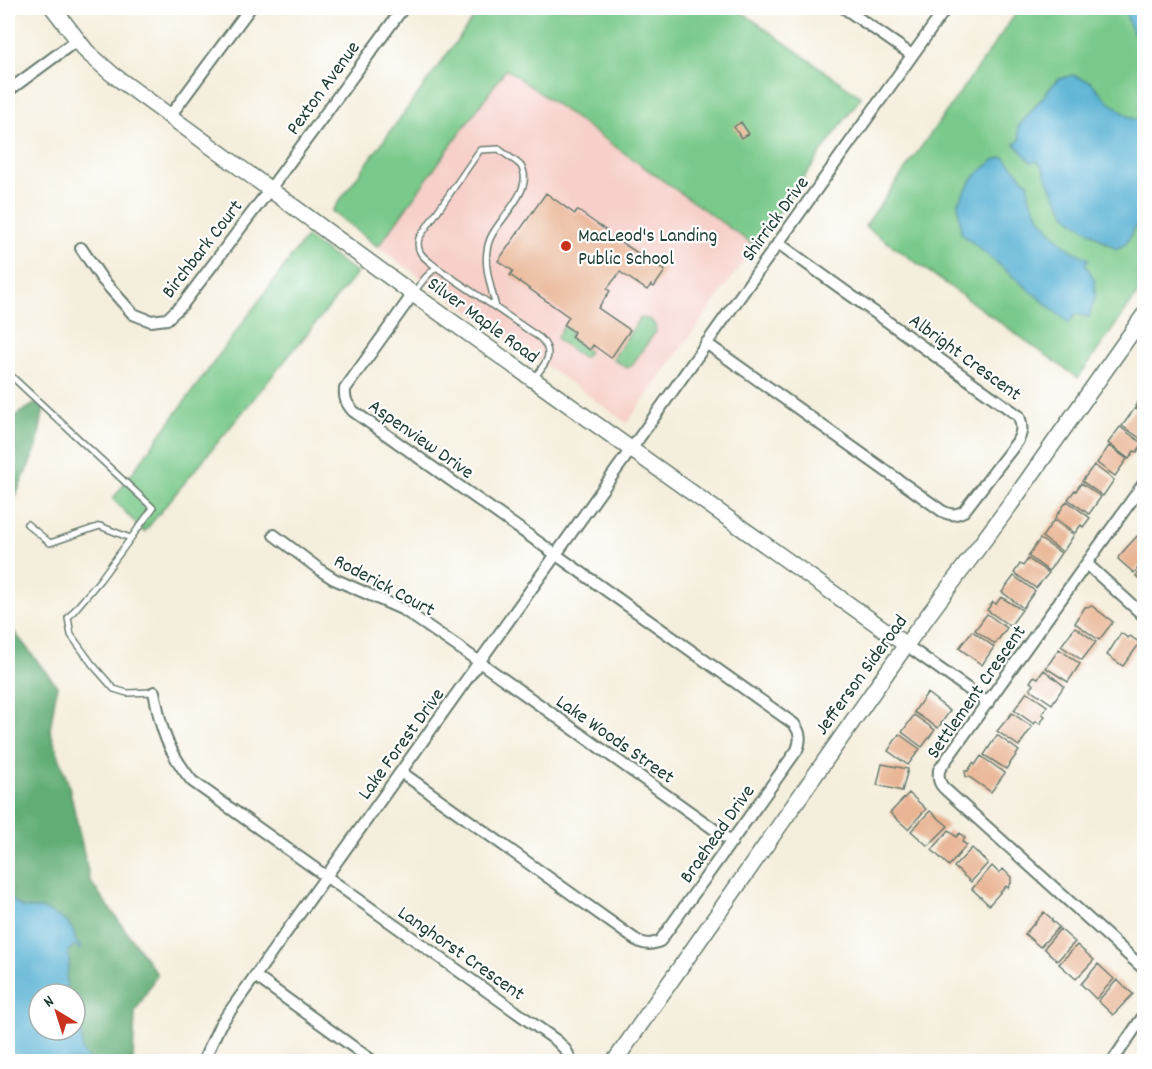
<svg xmlns="http://www.w3.org/2000/svg" width="1152" height="1069" font-family="Dekko,sans-serif">
	<style>
		.built { fill: #f7d0ca }
		.green { fill: #79c98a; stroke: #4c835f; stroke-width: 1.5 }
		.forest { fill: #62ad76; stroke: #407555; stroke-width: 1.5 }
		.water { fill: #55b0d3; stroke: #3a7684; stroke-width: 1.5 }
		.building { fill: #e9b594 }
		.lines { fill: none; stroke-linecap: round; stroke-linejoin: round }
		.lane-casing { stroke: #6a7b6f; stroke-width: 8 }
		.street-casing { stroke: #6a7b6f; stroke-width: 14 }
		.secondary-casing { stroke: #6a7b6f; stroke-width: 18 }
		.lane { stroke: #fff; stroke-width: 5 }
		.street { stroke: #fff; stroke-width: 10 }
		.secondary { stroke: #fff; stroke-width: 15 }
		.poi-dot { fill: #c8321e; stroke: #fff; stroke-width: 2 }
		.labels { text-anchor: middle; stroke-width: 4.5; stroke-linejoin: round; paint-order: stroke }
		.street-label { font-size: 20px; fill: #1f3d34; stroke: #fff }
		.poi-label { font-size: 20px; fill: #1f3d34; stroke: #fff; text-anchor: start }
	</style>
	<rect width="100%" height="100%" fill="#fff"/>
	<filter id="ink" filterUnits="userSpaceOnUse"><feTurbulence type="fractalNoise" baseFrequency=".0167" numOctaves="2"/><feDisplacementMap in="SourceGraphic" scale="12" xChannelSelector="R" yChannelSelector="G"/><feConvolveMatrix kernelMatrix="1 2 1 2 8 2 1 2 1" color-interpolation-filters="sRGB"/></filter>
	<filter id="wash" filterUnits="userSpaceOnUse"><feTurbulence type="fractalNoise" baseFrequency=".008" numOctaves="4" result="noise"/><feDisplacementMap in="SourceGraphic" scale="24" xChannelSelector="R" yChannelSelector="G"/><feGaussianBlur stdDeviation="1.35" result="paint"/><feColorMatrix in="noise" values="0 0 0 0 0 0 0 0 0 0 0 0 0 0 0 0 0 1.4 0 .05"/><feComposite in="paint" operator="in"/></filter>
	<g filter="url(#wash)">
		<rect width="100%" height="100%" fill="#f4eedc"/>
		<path class="built" d="M 506,69 L 755,246 L 627,423 L 378,247 Z"/>
		<path class="green" d="M 481,8 L 736,8 L 861,97 L 755,246 L 506,69 L 378,247 L 332,211 Z
			M 1020,8 L 1144,8 L 1144,285 L 1078,378 L 865,226 Z
			M 306,237 L 357,273 L 144,532 L 113,499 Z
			M 643,318 L 651,320 L 655,325 L 656,331 L 631,366 L 627,368 L 613,359 L 639,319 Z
			M 564,326 L 572,332 L 569,337 L 589,352 L 585,357 L 581,357 L 558,340 L 557,337 Z"/>
		<path class="forest" d="M 36,403 L 44,407 L 37,447 L 8,513 L 8,420 Z
			M 8,624 L 57,686 L 50,730 L 69,786 L 90,881 L 157,974 L 135,1012 L 133,1061 L 88,1061 L 65,1030 L 75,1030 L 75,994 L 57,994 L 8,907 Z"/>
		<path class="water" d="M 1126,8 L 1144,8 L 1144,46 C 1133,34 1127,24 1126,8 Z
			M 1073,75 L 1091,82 L 1108,101 L 1131,118 L 1144,121 L 1144,210 L 1126,244 L 1116,249 L 1069,218 L 1053,191 L 1042,166 L 1037,161 L 1031,162 L 1015,144 L 1020,140 L 1018,127 L 1057,80 Z
			M 1004,157 L 1029,184 C 1024,203 1051,232 1064,244 C 1071,251 1081,255 1089,259 L 1085,263 L 1095,281 L 1095,298 L 1089,317 L 1076,314 L 1069,323 L 961,233 L 958,202 L 974,177 L 994,160 Z
			M 8,897 L 23,908 L 44,909 L 67,922 L 74,932 L 75,940 L 82,949 L 79,949 L 75,945 L 68,951 L 69,963 L 66,978 L 68,994 L 39,994 L 39,1030 L 75,1030 L 75,1007 L 80,1012 L 78,1027 L 82,1035 L 82,1052 L 90,1061 L 8,1061 Z"/>
		<g id="blocks">
			<path class="building" d="M 741,122 L 749,134 L 741,138 L 734,127 Z
				M 546,193 L 575,214 L 577,210 L 607,231 L 604,234 L 613,240 L 615,238 L 665,271 L 654,287 L 651,285 L 647,290 L 620,272 L 607,289 L 610,291 L 598,308 L 630,330 L 611,358 L 593,345 L 590,350 L 571,337 L 574,332 L 564,325 L 569,317 L 510,275 L 513,271 L 498,261 Z
				M 1144,393 L 1144,413 L 1135,406 Z
				M 1135,408 L 1144,415 L 1144,437 L 1143,440 L 1122,426 Z
				M 1120,427 L 1142,443 L 1137,452 L 1134,451 L 1129,459 L 1108,443 Z
				M 1109,446 L 1127,459 L 1115,476 L 1097,463 Z
				M 1094,465 L 1114,480 L 1103,496 L 1082,481 Z
				M 1081,483 L 1101,497 L 1089,514 L 1068,499 L 1075,490 L 1076,491 Z
				M 1067,501 L 1090,518 L 1083,527 L 1081,525 L 1075,533 L 1055,518 Z
				M 1054,520 L 1074,535 L 1063,552 L 1042,537 Z
				M 1137,536 L 1144,543 L 1144,561 L 1134,573 L 1118,559 L 1119,556 Z
				M 1040,539 L 1061,553 L 1049,571 L 1028,556 Z
				M 1028,559 L 1049,573 L 1036,588 L 1014,573 L 1020,564 L 1023,566 Z
				M 1144,566 L 1144,583 L 1136,576 Z
				M 1014,576 L 1035,591 L 1023,608 L 1002,592 Z
				M 1001,597 L 1022,610 L 1010,626 L 987,610 L 993,602 L 996,604 Z
				M 1092,606 L 1113,622 L 1099,640 L 1075,623 L 1085,607 Z
				M 987,614 L 1007,628 L 995,644 L 975,630 Z
				M 1075,627 L 1096,642 L 1082,660 L 1061,646 Z
				M 972,631 L 994,647 L 982,665 L 959,648 Z
				M 1121,633 L 1128,638 L 1130,636 L 1140,643 L 1123,666 L 1107,655 Z
				M 1059,649 L 1080,664 L 1068,682 L 1046,668 Z
				M 1044,670 L 1064,686 L 1052,704 L 1030,689 L 1034,685 L 1030,682 L 1034,676 L 1038,678 Z
				M 1027,692 L 1047,706 L 1042,714 L 1045,716 L 1040,724 L 1036,721 L 1034,724 L 1014,710 Z
				M 927,693 L 950,711 L 938,728 L 914,712 Z
				M 1012,713 L 1032,727 L 1019,746 L 997,731 Z
				M 914,715 L 935,730 L 922,747 L 902,732 Z
				M 899,734 L 920,749 L 908,765 L 888,751 Z
				M 997,735 L 1019,751 L 1006,769 L 984,755 Z
				M 981,756 L 1005,773 L 991,792 L 969,777 L 966,777 L 965,771 L 968,771 L 973,763 L 975,765 Z
				M 882,764 L 908,769 L 902,791 L 877,785 Z
				M 909,793 L 926,809 L 908,829 L 890,813 Z
				M 930,811 L 948,826 L 928,846 L 911,831 Z
				M 949,830 L 956,837 L 960,833 L 965,838 L 962,842 L 967,845 L 949,866 L 932,850 Z
				M 972,848 L 988,863 L 971,882 L 954,867 Z
				M 992,866 L 999,873 L 1003,869 L 1011,877 L 1011,883 L 1008,888 L 1006,886 L 989,905 L 972,889 Z
				M 1044,912 L 1052,919 L 1051,920 L 1059,927 L 1040,947 L 1025,934 Z
				M 1060,929 L 1075,942 L 1057,961 L 1044,948 Z
				M 1077,945 L 1094,960 L 1076,979 L 1059,964 Z
				M 1098,964 L 1114,979 L 1096,999 L 1081,984 Z
				M 1117,980 L 1133,994 L 1113,1015 L 1098,1001 Z"/>
		</g>
	</g>
	<g filter="url(#ink)">
		<use href="#blocks" fill-opacity="0" stroke="#6a7b6f" stroke-width="1.5"/>
		<g class="lines">
			<defs>
				<path id="lane" d="M 436,267 C 425,258 415,253 419,238 L 480,150 L 499,149 C 504,154 517,161 521,166 C 536,189 497,220 490,239 C 481,262 491,285 496,308
					M 414,292 L 425,278 L 436,267 L 540,338 C 556,354 545,364 534,378
					M 8,373 L 153,508 L 100,580 L 68,618 L 71,635 L 92,664 L 114,689 L 127,693 L 154,692
					M 27,524 L 50,543 L 100,526 L 130,538"/>
				<path id="street" d="M 844,8 L 912,55
					M 8,91 L 77,40
					M 170,116 L 250,8
					M 81,248 L 102,279 L 133,314 L 151,321 L 167,319 L 183,304 L 270,189 L 403,8
					M 706,343 L 942,511 C 950,515 955,516 964,511 L 1017,442 C 1022,433 1023,427 1019,416 L 778,243
					M 1144,483 L 939,770 C 938,779 939,784 946,790 L 1144,969
					M 274,535 L 323,572 L 334,579 L 404,610 L 464,651 L 732,842
					M 1087,564 L 1144,616
					M 906,645 L 988,703
					M 154,692 C 157,705 159,718 163,730 C 169,749 180,766 192,781 L 557,1041 C 564,1048 569,1052 570,1062
					M 401,772 L 636,940 C 645,945 651,945 660,941 L 797,750 C 801,740 801,733 794,724 L 572,566 L 353,411 C 347,404 344,399 345,389 L 413,294
					M 255,976 L 374,1062
					M 203,1062 L 220,1025 L 946,8
					M 1112,1062 L 1144,1015"/>
				<path id="secondary" d="M 53,8 L 87,52 L 112,74 L 413,294 L 906,645
					M 614,1062 L 906,645 L 1010,505 L 1144,315"/>
			</defs>
			<use href="#lane" class="lane-casing"/>
			<use href="#street" class="street-casing"/>
			<use href="#secondary" class="secondary-casing"/>
			<use href="#lane" class="lane"/>
			<use href="#street" class="street"/>
			<use href="#secondary" class="secondary"/>
		</g>
	</g>
	<circle class="poi-dot" cx="566" cy="246" r="6"/>
	<g class="labels">
		<g class="street-label">
			<text transform="translate(322 87) rotate(-54)" y="7">Pexton Avenue</text>
			<text transform="translate(774 218) rotate(-54)" y="7">Shirrick Drive</text>
			<text transform="translate(201 248) rotate(-52)" y="7">Birchbark Court</text>
			<text transform="translate(484 319) rotate(36)" y="7">Silver Maple Road</text>
			<text transform="translate(966 356) rotate(36)" y="7">Albright Crescent</text>
			<text transform="translate(422 438) rotate(35)" y="7">Aspenview Drive</text>
			<text transform="translate(385 584) rotate(28)" y="7">Roderick Court</text>
			<text transform="translate(860 674) rotate(-54)" y="7">Jefferson Sideroad</text>
			<text transform="translate(975 691) rotate(-55)" y="7">Settlement Crescent</text>
			<text transform="translate(616 738) rotate(35)" y="7">Lake Woods Street</text>
			<text transform="translate(400 743) rotate(-54)" y="7">Lake Forest Drive</text>
			<text transform="translate(716 833) rotate(-55)" y="7">Braehead Drive</text>
			<text transform="translate(462 952) rotate(35)" y="7">Langhorst Crescent</text>
		</g>
		<g class="poi-label">
			<text x="578" y="241">MacLeod's Landing<tspan x="578" dy="23">Public School</tspan></text>
		</g>
	</g>
	<rect width="1152" height="1069" fill="none" stroke="#fff" stroke-width="30"/>
	<g transform="translate(57 1012) rotate(322)"><circle r="28" fill="#ffffff" stroke="#a5b1ae" stroke-width="1.5"/>
	<path d="M0-4.5L10 22L0 15L-10 22Z" fill="#c8321e"/>
	<text y="-9" font-size="16" font-weight="bold" text-anchor="middle" fill="#1f3d34">N</text>
	</g>
</svg>
